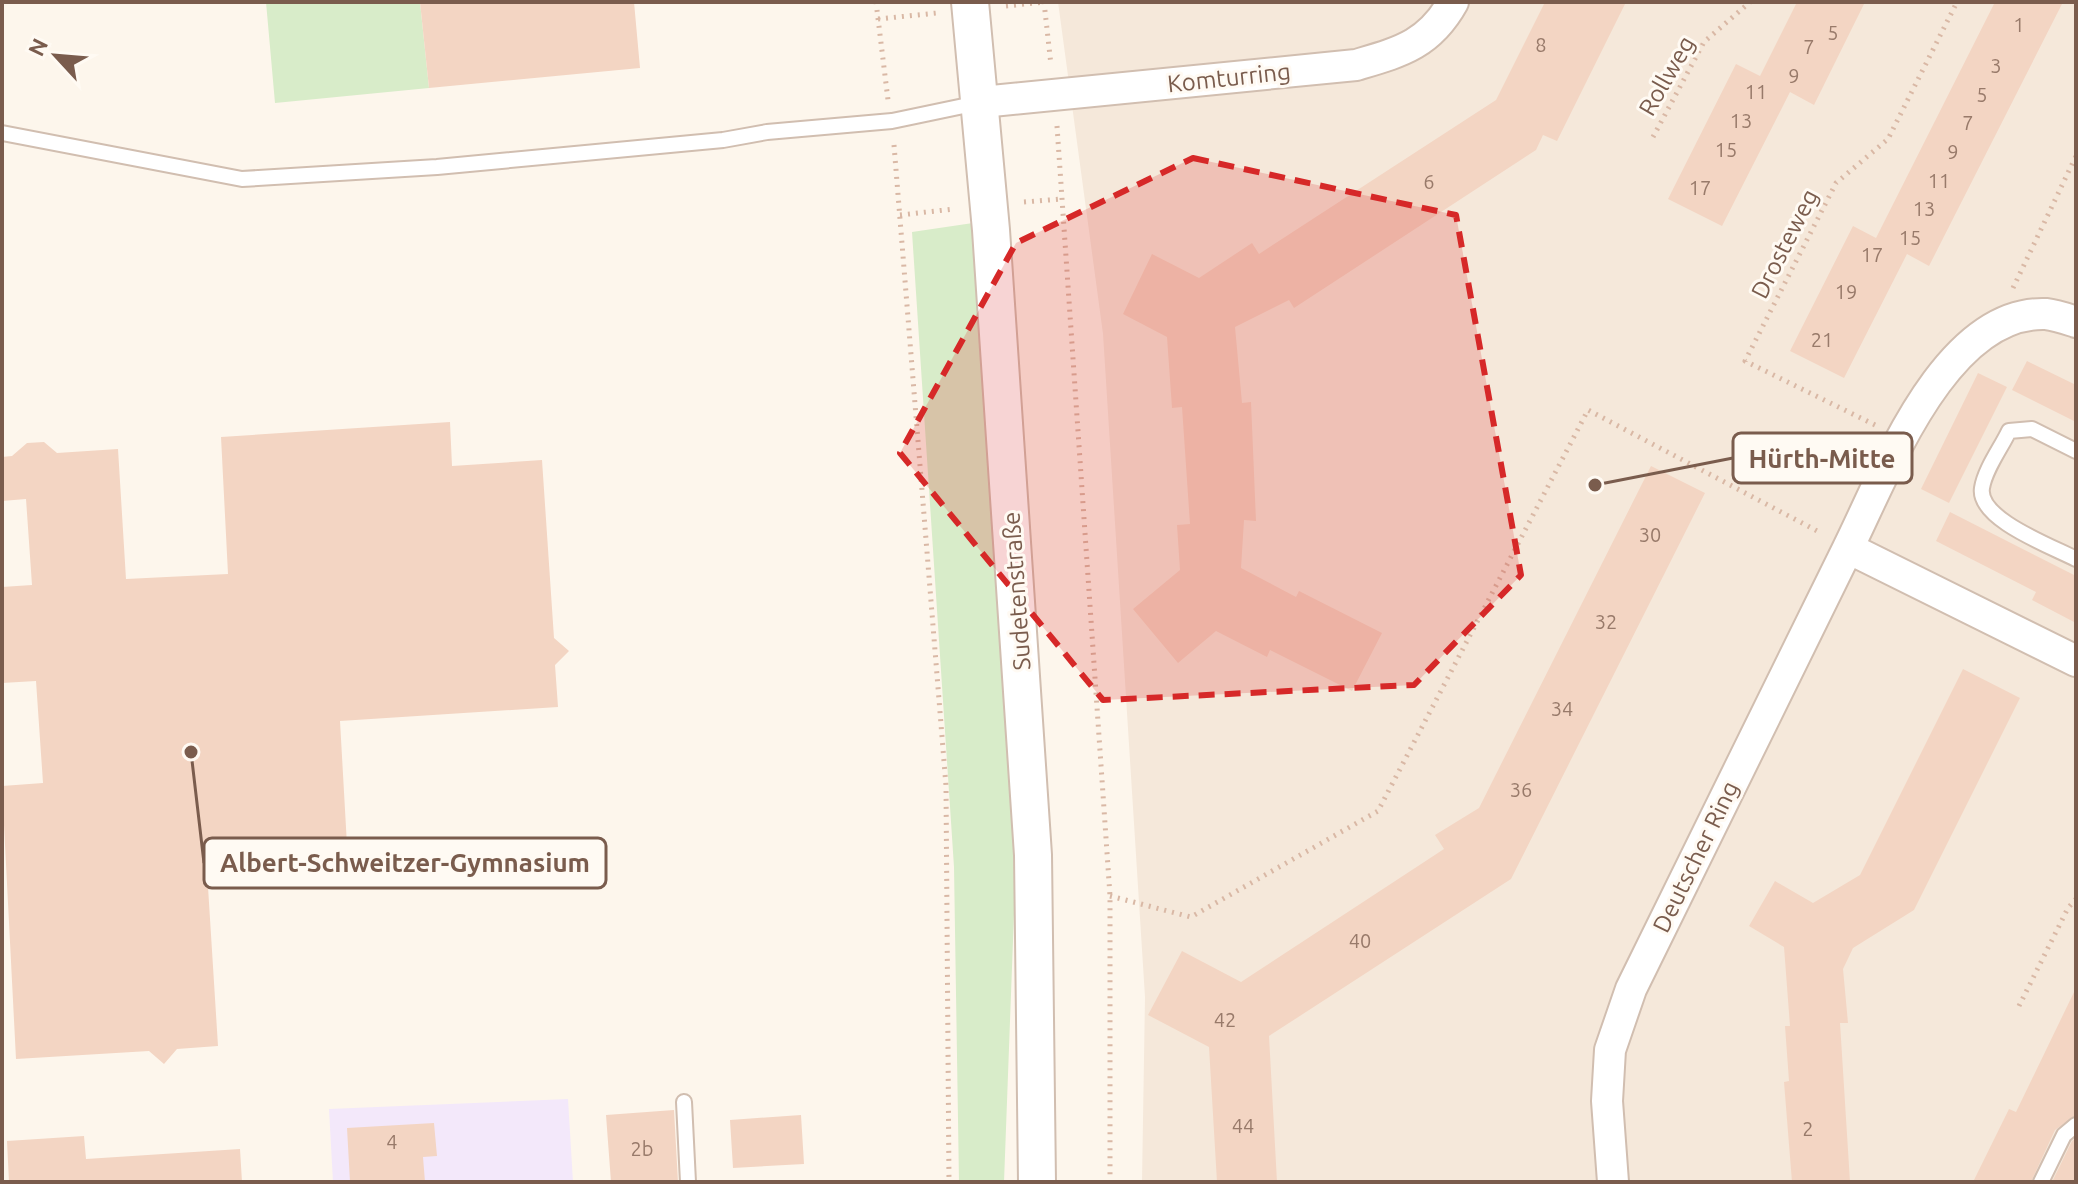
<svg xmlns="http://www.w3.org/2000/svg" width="2078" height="1184" font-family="Ubuntu,sans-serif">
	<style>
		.residential { fill: #f5e8da }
		.education { fill: #f3e8fa }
		.green { fill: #d8ecc9 }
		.building { fill: #f3d5c3 }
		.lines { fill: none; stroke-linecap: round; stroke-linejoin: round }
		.service-casing { stroke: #d1beb0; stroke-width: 18 }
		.minor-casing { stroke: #d1beb0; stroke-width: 34 }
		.tertiary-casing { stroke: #d1beb0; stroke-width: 40 }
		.path { stroke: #d9b8a5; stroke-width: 5; stroke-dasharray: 2 6; stroke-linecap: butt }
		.service { stroke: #fff; stroke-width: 14 }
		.minor { stroke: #fff; stroke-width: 30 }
		.tertiary { stroke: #fff; stroke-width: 36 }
		.marked { fill: #d62828; fill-opacity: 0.2; stroke: #d62828; stroke-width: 6; stroke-dasharray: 16 10; stroke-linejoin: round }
		.labels { text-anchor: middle; stroke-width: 6; stroke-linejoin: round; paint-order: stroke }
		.number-label { font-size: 20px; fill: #987a6a }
		.street-label { font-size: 24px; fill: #7a5c4d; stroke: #fffaf3 }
		.leader { fill: none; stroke: #7a5c4d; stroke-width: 3 }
		.callout-dot { fill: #7a5c4d; stroke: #fffaf3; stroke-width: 3 }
		.callout { fill: #fffaf3; stroke: #7a5c4d; stroke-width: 3 }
		.callout-label { font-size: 26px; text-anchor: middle; font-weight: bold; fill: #7a5c4d }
	</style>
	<rect width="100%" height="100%" fill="#fdf6ec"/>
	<path class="residential" d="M 1058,2 L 2076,2 L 2076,1182 L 1142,1182 L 1145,997 L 1103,334 Z"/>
	<path class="education" d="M 568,1099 L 573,1182 L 333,1182 L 329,1109 Z"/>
	<path class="green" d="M 266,2 L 420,2 L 429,88 L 275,103 Z
		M 973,223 L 1002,599 L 1015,887 L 1004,1182 L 959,1182 L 954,867 L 912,232 Z"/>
	<path class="building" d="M 420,2 L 634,2 L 640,68 L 429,88 Z
		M 1545,2 L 1626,2 L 1557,141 L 1543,135 L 1536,150 L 1294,308 L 1289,300 L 1235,327 L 1242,403 L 1251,402 L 1256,521 L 1244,520 L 1241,568 L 1296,597 L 1299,591 L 1382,633 L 1352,691 L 1270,650 L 1267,657 L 1216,631 L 1178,663 L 1133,609 L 1180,570 L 1177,525 L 1190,524 L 1182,407 L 1172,408 L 1167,337 L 1123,314 L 1152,254 L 1199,278 L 1252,243 L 1259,254 L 1496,100 Z
		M 1797,2 L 1865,2 L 1814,105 L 1790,92 L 1722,226 L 1668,199 L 1736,64 L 1760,76 Z
		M 1995,2 L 2063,2 L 1929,266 L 1907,254 L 1844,378 L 1790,351 L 1853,226 L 1876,238 Z
		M 2027,361 L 2076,385 L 2076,422 L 2012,390 Z
		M 1978,373 L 2007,387 L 1949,503 L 1921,489 Z
		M 450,422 L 452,466 L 542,460 L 554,638 L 569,651 L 555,665 L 558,707 L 340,721 L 348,863 L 207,871 L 218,1046 L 177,1049 L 164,1064 L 149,1051 L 16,1059 L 2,786 L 43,783 L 36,681 L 2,683 L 2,587 L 32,585 L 26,499 L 2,501 L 2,457 L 12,456 L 27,443 L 44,442 L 57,453 L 118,449 L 126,579 L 228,574 L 221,437 Z
		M 1651,466 L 1705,493 L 1511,879 L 1269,1036 L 1277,1182 L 1217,1182 L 1209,1047 L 1148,1015 L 1182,951 L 1241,982 L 1444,849 L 1435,835 L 1479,808 Z
		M 1950,512 L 2076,576 L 2076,623 L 2032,600 L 2036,592 L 1936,541 Z
		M 1963,669 L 2020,698 L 1914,910 L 1853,948 L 1843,969 L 1848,1023 L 1840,1023 L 1850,1182 L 1792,1182 L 1784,1082 L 1789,1081 L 1785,1026 L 1790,1026 L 1784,947 L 1749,926 L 1775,881 L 1813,903 L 1860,875 Z
		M 2076,988 L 2076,1115 L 2055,1130 L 2031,1182 L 1973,1182 L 2009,1109 L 2016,1112 Z
		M 674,1110 L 678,1182 L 611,1182 L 606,1115 Z
		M 801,1115 L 804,1164 L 733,1168 L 730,1120 Z
		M 434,1123 L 437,1156 L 423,1157 L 425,1182 L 350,1182 L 347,1128 Z
		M 84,1136 L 86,1159 L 240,1149 L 242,1182 L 9,1182 L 7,1141 Z
		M 2076,1138 L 2076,1182 L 2052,1182 L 2072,1141 Z"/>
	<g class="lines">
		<defs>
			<path id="service" d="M 2,133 L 242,179 L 437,167 L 723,140 L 767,132 L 892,121 L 978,103
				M 2076,451 L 2032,429 L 2009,431 C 2001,448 1985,469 1982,488 C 1977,519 2051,546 2076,559
				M 684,1102 L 688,1182
				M 2041,1182 L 2064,1135 L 2076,1125"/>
			<path id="minor" d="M 982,102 L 1356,65 C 1400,52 1429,45 1453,2
				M 2076,322 C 2067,319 2056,315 2046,314 C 1945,310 1885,474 1848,548 L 2076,661
				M 1613,1182 L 1607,1101 L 1610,1050 L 1631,989 L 1848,548"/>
			<path id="tertiary" d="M 970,2 L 991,230 L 1033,855 L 1037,1182"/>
		</defs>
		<use href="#service" class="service-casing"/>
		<use href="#minor" class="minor-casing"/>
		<use href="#tertiary" class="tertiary-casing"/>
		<path class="path" d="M 876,2 L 888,100
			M 1044,2 L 1051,65
			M 1006,6 L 1044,2
			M 878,19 L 937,13
			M 1057,126 L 1110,896 L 1110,1182
			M 1653,137 L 1704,42 L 1750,2
			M 894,145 L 946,786 L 949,1182
			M 1024,202 L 1062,199
			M 900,215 L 954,209
			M 2013,288 L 2076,156
			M 1875,425 L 1745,361 L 1836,183 L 1888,139 L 1957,2
			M 1110,896 L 1191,917 L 1378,811 L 1588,410 L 1821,533
			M 2019,1006 L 2068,908 L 2076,899"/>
		<use href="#service" class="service"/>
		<use href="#minor" class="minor"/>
		<use href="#tertiary" class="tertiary"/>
	</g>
	<path class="marked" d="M 1193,158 L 1456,215 L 1521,575 L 1414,685 L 1103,700 L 900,453 L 1016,243 Z"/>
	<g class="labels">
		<g class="number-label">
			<text x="2019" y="32">1</text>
			<text x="1833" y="40">5</text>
			<text x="1541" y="52">8</text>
			<text x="1809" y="54">7</text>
			<text x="1996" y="73">3</text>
			<text x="1794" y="83">9</text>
			<text x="1756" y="99">11</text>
			<text x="1982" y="102">5</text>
			<text x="1741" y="128">13</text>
			<text x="1968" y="130">7</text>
			<text x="1726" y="157">15</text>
			<text x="1953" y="159">9</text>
			<text x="1939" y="188">11</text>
			<text x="1429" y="189">6</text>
			<text x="1700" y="195">17</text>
			<text x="1924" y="216">13</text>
			<text x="1910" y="245">15</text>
			<text x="1872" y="262">17</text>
			<text x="1846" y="299">19</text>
			<text x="1822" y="347">21</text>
			<text x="1650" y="542">30</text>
			<text x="1606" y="629">32</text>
			<text x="1562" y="716">34</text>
			<text x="1521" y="797">36</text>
			<text x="1360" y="948">40</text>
			<text x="1225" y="1027">42</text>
			<text x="1243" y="1133">44</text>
			<text x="1808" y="1136">2</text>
			<text x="392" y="1149">4</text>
			<text x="642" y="1156">2b</text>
		</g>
		<g class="street-label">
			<text transform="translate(1667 76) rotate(-60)" y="8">Rollweg</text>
			<text transform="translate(1229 78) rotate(-6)" y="8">Komturring</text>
			<text transform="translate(1785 244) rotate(-63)" y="8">Drosteweg</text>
			<text transform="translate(1017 591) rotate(-94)" y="8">Sudetenstraße</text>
			<text transform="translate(1696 857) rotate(-64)" y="8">Deutscher Ring</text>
		</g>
	</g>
	<path class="leader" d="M1595 485L1733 458M191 752L204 863"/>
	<g class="callout-dot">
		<circle cx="1595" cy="485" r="8"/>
		<circle cx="191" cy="752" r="8"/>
	</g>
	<g class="callout">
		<rect x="1733" y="433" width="179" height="50" rx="8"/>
		<rect x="204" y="838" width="402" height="50" rx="8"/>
	</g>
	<g class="callout-label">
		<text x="1822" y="468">Hürth-Mitte</text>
		<text x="405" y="872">Albert-Schweitzer-Gymnasium</text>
	</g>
	<rect width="2078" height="1184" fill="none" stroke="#7a5c4d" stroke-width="8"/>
	<g transform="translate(56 56) rotate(296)" stroke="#fffaf3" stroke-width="6" paint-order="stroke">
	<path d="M0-6L14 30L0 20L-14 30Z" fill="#7a5c4d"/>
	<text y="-12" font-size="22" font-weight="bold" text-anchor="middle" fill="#7a5c4d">N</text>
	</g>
</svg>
